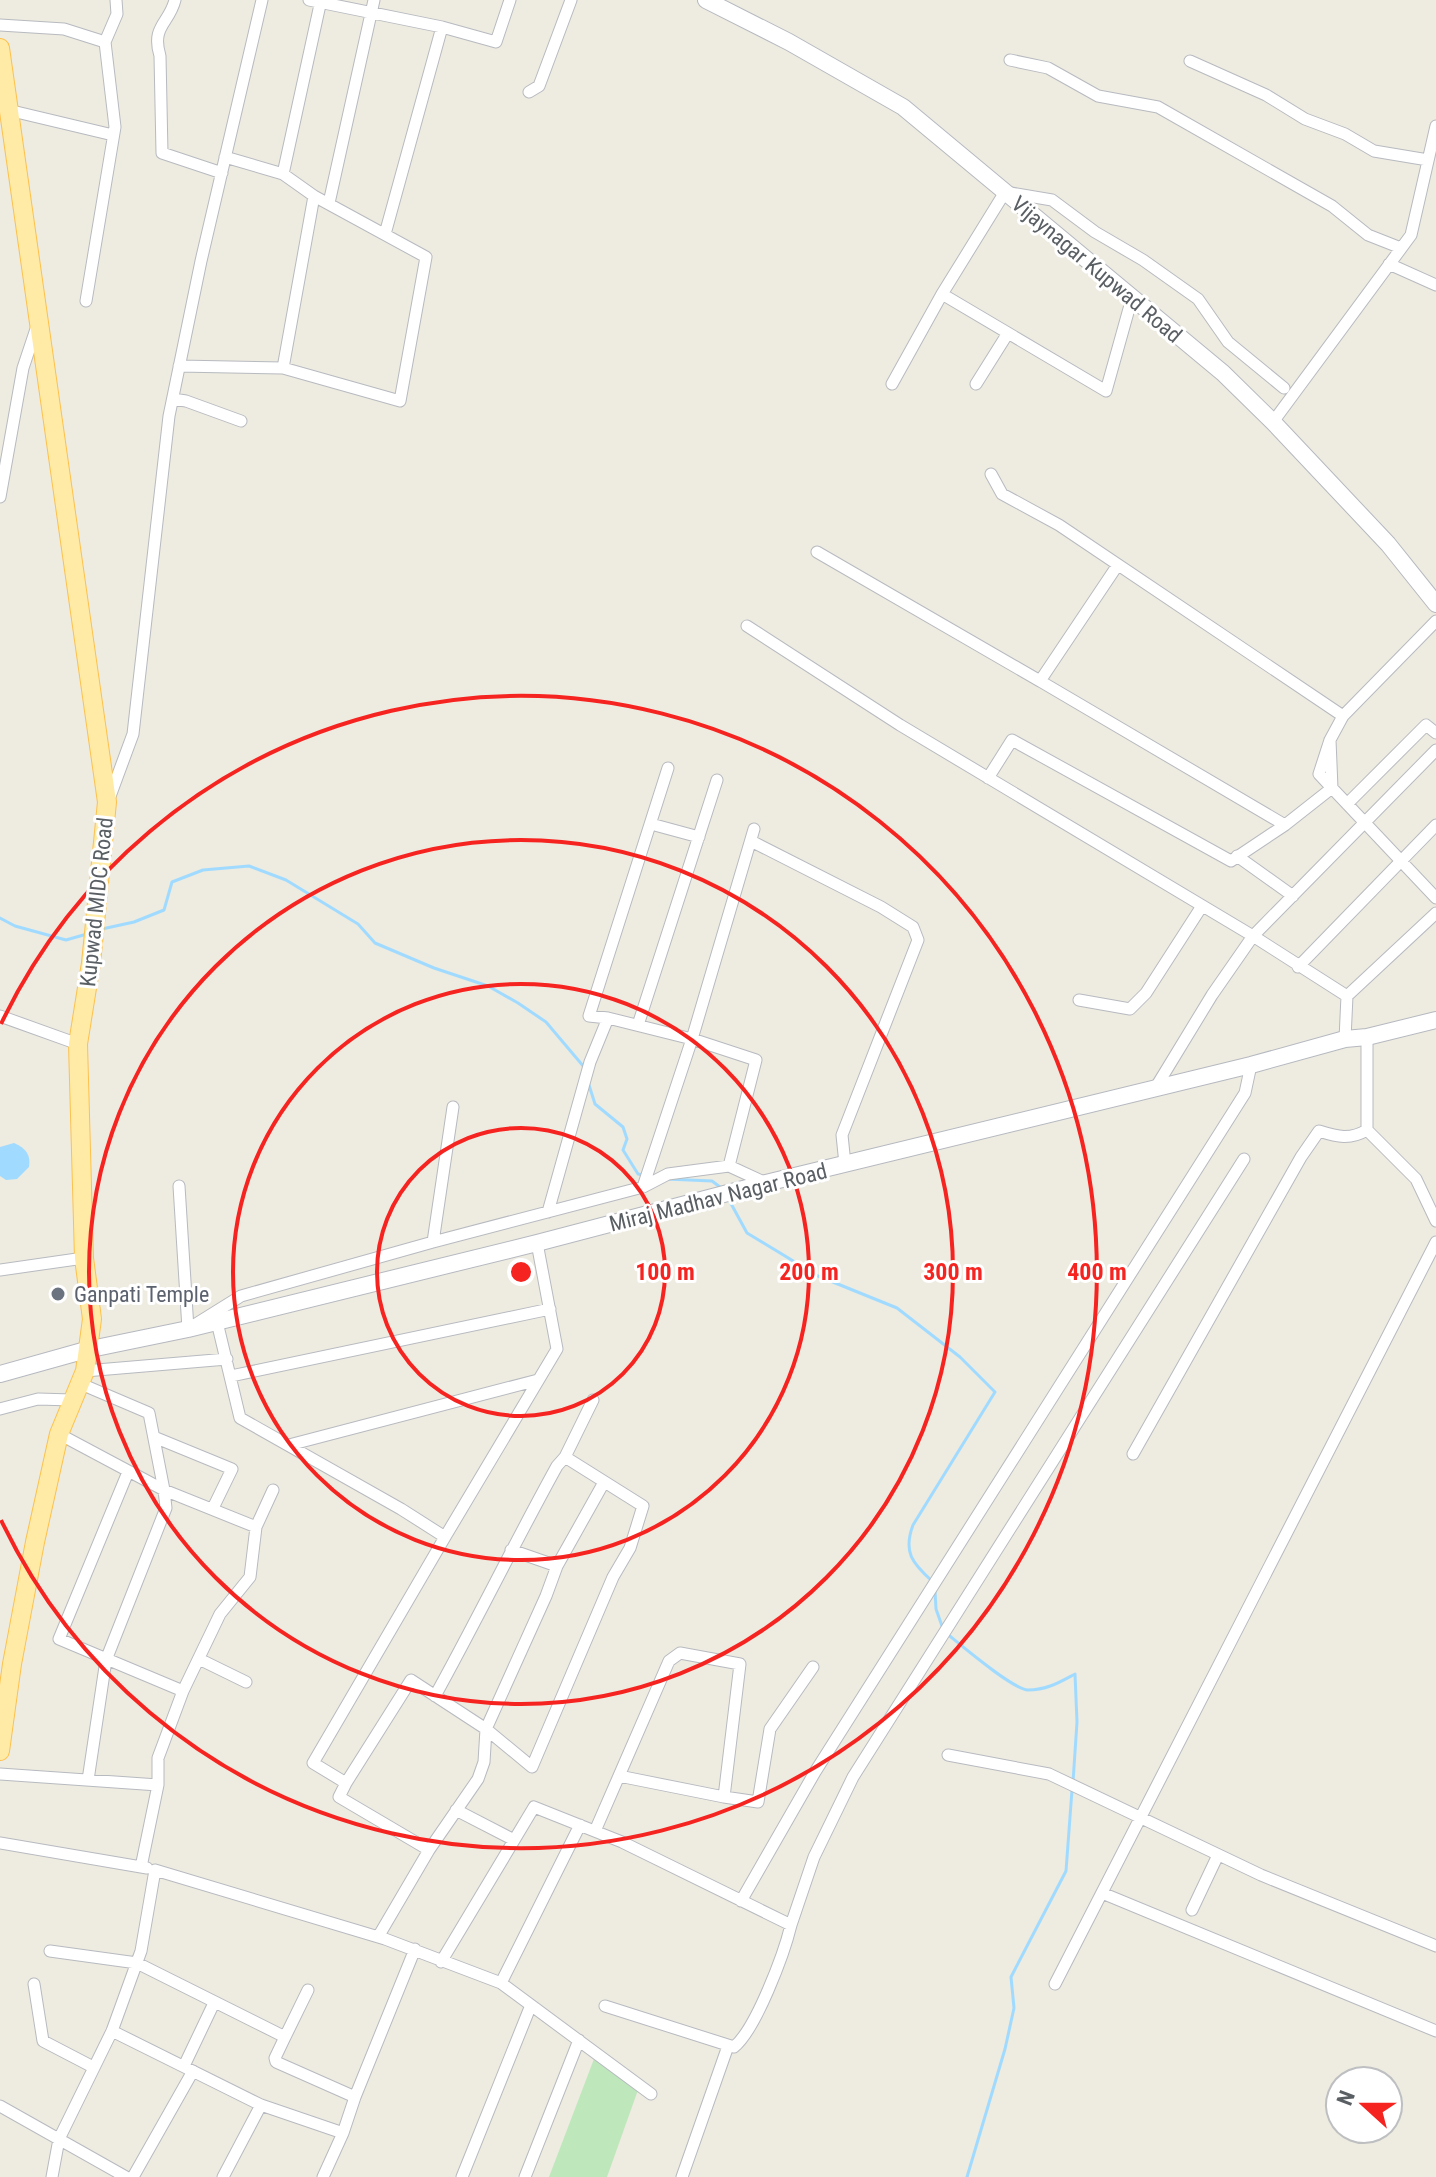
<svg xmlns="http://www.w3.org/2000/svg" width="1436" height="2177" font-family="'Roboto Condensed',sans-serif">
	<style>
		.green { fill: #bee8bb }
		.water { fill: #a0dbff }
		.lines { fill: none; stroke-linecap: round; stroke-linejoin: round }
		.stream { stroke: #a0dbff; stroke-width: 3 }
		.street-casing { stroke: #b7babf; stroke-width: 13 }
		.secondary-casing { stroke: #b5b9bf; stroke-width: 18 }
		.primary-casing { stroke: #fcc14d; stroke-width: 20 }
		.street { stroke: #fff; stroke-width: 11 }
		.secondary { stroke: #fff; stroke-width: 16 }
		.primary { stroke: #ffeba5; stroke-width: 18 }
		.ring { fill: none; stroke: #f62420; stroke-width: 4 }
		.worship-dot { fill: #6b7280; stroke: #fff; stroke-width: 3 }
		.labels { text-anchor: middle; stroke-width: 6; stroke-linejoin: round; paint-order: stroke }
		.street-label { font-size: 22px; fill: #5a5f64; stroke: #fff }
		.worship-label { font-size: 22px; fill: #5b616d; stroke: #fff; text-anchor: start }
		.centre { fill: #f62420; stroke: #fff; stroke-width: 4 }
		.ring-label { font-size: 24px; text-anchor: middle; font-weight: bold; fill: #f62420; stroke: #fff; stroke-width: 6; stroke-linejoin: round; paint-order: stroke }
	</style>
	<rect width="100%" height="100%" fill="#eeebe1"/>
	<path class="green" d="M 594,2059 L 638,2090 L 607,2177 L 549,2177 Z"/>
	<path class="water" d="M 14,1143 C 26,1148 31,1155 29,1167 L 17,1179 L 6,1180 L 0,1176 L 0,1147 Z"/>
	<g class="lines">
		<path class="stream" d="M 0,918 L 15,926 L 66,940 L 87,934
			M 102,929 L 134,922 L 164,910 L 172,882 L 203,870 L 249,866 L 286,880 L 358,924 L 375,943 L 434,968 L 488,986 L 518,1003 L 546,1022 L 584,1067
			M 588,1082 L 595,1104 L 623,1127 L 627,1139 L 623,1150 L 638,1174 L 643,1175
			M 666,1179 L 712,1181 L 720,1187
			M 729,1200 L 747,1233 L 818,1276 L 897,1308 L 960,1357 L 995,1392 L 913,1525 C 903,1552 912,1563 932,1581
			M 935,1591 L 936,1609 L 942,1626
			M 946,1633 C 961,1645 1012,1689 1028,1690 C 1047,1690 1060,1682 1075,1674 L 1077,1722 L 1073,1782
			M 967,2177 L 1005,2049 L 1014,2008 L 1011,1977 L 1066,1871 L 1072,1790"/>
		<defs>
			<path id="street" d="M 175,0 C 169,24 151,26 160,56 L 162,153 L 222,173
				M 309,0 L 442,27 L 496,42 L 510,0
				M 0,25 L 64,29 L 105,42 L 117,14 L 116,0
				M 1010,60 L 1048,68 L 1098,96 L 1158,107 L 1332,206 L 1368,235 L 1401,248
				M 1190,61 L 1266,95 L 1305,119 L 1345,134 L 1374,151 L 1428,160
				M 529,92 L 539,86 L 571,0
				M 8,110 L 113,135
				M 225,157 L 283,174 L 321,0
				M 329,203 L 374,0
				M 385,234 L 442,27
				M 1389,264 L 1436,285
				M 1132,298 L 1106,391 L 942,294 L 1005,192 L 1052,200 L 1095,232 L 1143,260 L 1198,299 L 1228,342 L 1284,388
				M 86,301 L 115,127 L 105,42
				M 179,366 L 283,368 L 314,196 L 283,174
				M 283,368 L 400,401 L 426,257 L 314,196
				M 892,384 L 942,294
				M 976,384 L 1008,333
				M 173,399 L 186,401 L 241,421
				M 1273,422 L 1411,235 L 1436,126
				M 991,474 L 1002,494 L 1059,525 L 1343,716
				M 0,497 L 23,368 L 37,326
				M 817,552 L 1040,681
				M 1117,566 L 1040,681 L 1285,825 L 1332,788 L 1436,898
				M 747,626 L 900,725 L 1253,936 L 1436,750
				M 1330,740 L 1332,788 L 1319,774 L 1330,740 L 1343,716 L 1436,621
				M 988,778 L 1012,740 L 1231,861 L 1285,825
				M 109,799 L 133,734 L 169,416 L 201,261 L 262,0
				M 1347,804 L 1426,725 L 1436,733
				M 651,824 L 699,837
				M 751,841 L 881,907 L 913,927 L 918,940 L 842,1135 L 845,1164
				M 1237,856 L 1293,896
				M 1298,967 L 1436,825
				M 1347,996 L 1436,913
				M 1079,1000 L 1130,1009 L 1146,993 L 1202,906
				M 0,1016 L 78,1044
				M 608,1018 L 692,1039 L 756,1060 L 729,1166
				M 638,1025 L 717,780
				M 1367,1037 L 1367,1130 L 1416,1179 L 1436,1221
				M 1156,1087 L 1212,995 L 1253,936 L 1347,996 L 1345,1039
				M 179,1186 L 188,1329 L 241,1296 L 433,1242 L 643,1187 L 668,1174 L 729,1166 L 766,1183
				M 643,1187 L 692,1039 L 754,829
				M 548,1212 L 590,1062 L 608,1018 L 589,1016 L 668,768
				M 433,1242 L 453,1107
				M 0,1270 L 84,1258
				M 217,1322 L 240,1418 L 401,1509 L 445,1537 L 557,1349 L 537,1243
				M 85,1371 L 227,1359
				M 231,1376 L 550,1309
				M 81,1384 L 149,1413 L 164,1490 L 256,1527
				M 0,1409 L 38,1399 L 72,1400
				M 59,1434 L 164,1490 L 166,1508 L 106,1660 L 88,1780
				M 154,1437 L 232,1469 L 213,1508
				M 289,1445 L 538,1380
				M 1133,1454 L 1301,1157 L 1319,1131 C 1338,1137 1350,1140 1367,1130
				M 128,1472 L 59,1639 L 183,1691
				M 511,1550 L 557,1566
				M 199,1659 L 246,1682
				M 435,1696 C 477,1620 515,1542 557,1466 L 565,1457 L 593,1400
				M 948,1755 L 1049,1774 L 1261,1875 L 1436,1946
				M 0,1774 L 158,1785
				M 346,1783 L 411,1680 L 486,1729 L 532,1767 L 613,1577 L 630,1548 L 643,1506 L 565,1457
				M 724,1797 L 758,1802 L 770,1729 L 813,1667
				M 456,1810 L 514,1840
				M 595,1831 L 669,1661 L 680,1653 L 740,1664 L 724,1797 L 619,1776
				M 0,1843 L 147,1868
				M 429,1850 L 478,1779 L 484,1762 L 486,1729 L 546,1596 L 557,1566 L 603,1484
				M 141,1867 L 158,1785 L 158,1758 L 183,1691 L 220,1614 L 250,1577 L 256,1527 L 273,1490
				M 1102,1893 L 1436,2031
				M 741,1901 L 815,1772 L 1245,1093 L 1251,1065
				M 1192,1910 L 1218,1855
				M 378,1937 L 429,1850 L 339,1797 L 346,1783 L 313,1763 L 445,1537
				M 50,1951 L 137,1963 L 285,2037 L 275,2058 L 276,2062 L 355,2097
				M 441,1962 L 534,1807 L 622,1842 L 791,1925 L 814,1857 L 853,1777 L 1244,1159
				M 501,1983 L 580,1825
				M 34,1984 L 43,2041 L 93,2067
				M 1055,1984 C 1184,1737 1309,1489 1436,1242
				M 605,2006 L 734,2047 C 756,2029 784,1954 791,1925
				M 112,2031 L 261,2105 L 343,2133
				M 285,2037 L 308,1990
				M 184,2066 L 214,2003
				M 0,2106 L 126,2177
				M 52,2177 L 59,2139 L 112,2031 L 141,1951 L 155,1870 L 385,1939 L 501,1983 L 651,2094
				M 133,2177 L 193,2071
				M 223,2177 L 261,2105
				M 323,2177 L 343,2133 L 355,2097 L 415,1949
				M 462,2177 L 531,2005
				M 525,2177 L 579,2040
				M 682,2177 L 728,2046"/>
			<path id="secondary" d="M 706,0 L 789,42 L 903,107 L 1223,373 L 1273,422 L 1388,544 L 1436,604
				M 0,1374 L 86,1350 L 188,1329 L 537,1243 L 766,1183 L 1251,1065 L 1345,1039 L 1367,1037 L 1436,1020"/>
			<path id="primary" d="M 0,48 L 107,802 L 91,963 L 78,1044 L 84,1258 L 92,1319 L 85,1371 L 59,1434 L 35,1542 L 12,1664 L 0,1751"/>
		</defs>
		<use href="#street" class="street-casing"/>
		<use href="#secondary" class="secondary-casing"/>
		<use href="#primary" class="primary-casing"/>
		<use href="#street" class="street"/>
		<use href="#secondary" class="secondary"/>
		<use href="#primary" class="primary"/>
	</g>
	<g class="ring">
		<circle cx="521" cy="1272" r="144"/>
		<circle cx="521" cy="1272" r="288"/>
		<circle cx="521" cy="1272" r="432"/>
		<path d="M1 1024A576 576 0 1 1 1 1520"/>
	</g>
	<circle class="worship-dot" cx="58" cy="1294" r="8"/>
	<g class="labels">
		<g class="street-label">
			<text transform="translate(1097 269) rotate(40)" y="8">Vijaynagar Kupwad Road</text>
			<text transform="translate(96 902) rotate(-84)" y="8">Kupwad MIDC Road</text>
			<text transform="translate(718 1197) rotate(-14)" y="8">Miraj Madhav Nagar Road</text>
		</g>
		<g class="worship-label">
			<text x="74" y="1302">Ganpati Temple</text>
		</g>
	</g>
	<circle cx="521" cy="1272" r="12" class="centre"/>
	<g class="ring-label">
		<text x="665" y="1280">100 m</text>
		<text x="809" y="1280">200 m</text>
		<text x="953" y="1280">300 m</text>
		<text x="1097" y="1280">400 m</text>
	</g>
	<g transform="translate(1364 2105) rotate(291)"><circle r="38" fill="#ffffff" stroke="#bdbfc1" stroke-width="2"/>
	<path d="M0-6L14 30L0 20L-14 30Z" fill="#f62420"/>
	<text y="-12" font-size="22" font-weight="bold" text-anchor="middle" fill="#5a5f64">N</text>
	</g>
</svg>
